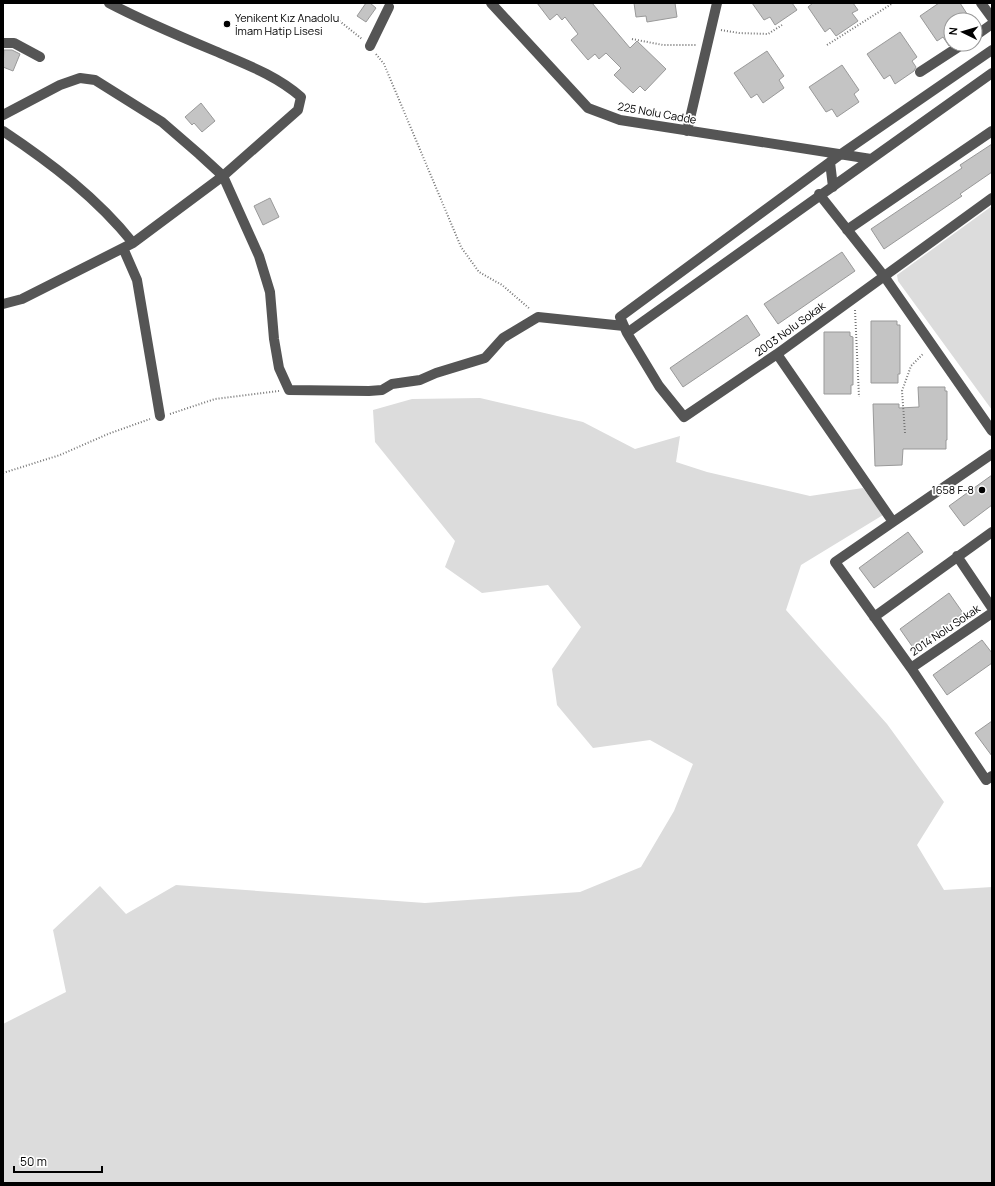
<svg xmlns="http://www.w3.org/2000/svg" width="995" height="1186" font-family="Manrope,sans-serif">
	<style>
		.green { fill: #dcdcdc }
		.building { fill: #c4c4c4; stroke: #999 }
		.lines { fill: none; stroke-linecap: round; stroke-linejoin: round }
		.path { stroke: #777; stroke-width: 2; stroke-dasharray: 1 2; stroke-linecap: butt }
		.minor { stroke: #555; stroke-width: 10 }
		.poi-dot { fill: #000; stroke: #fff; stroke-width: 1.5 }
		.labels { text-anchor: middle; stroke-width: 3.5; stroke-linejoin: round; paint-order: stroke }
		.poi-label { font-size: 11px; fill: #000; stroke: #fff; text-anchor: start }
		.street-label { font-size: 11px; fill: #000; stroke: #fff }
	</style>
	<rect width="100%" height="100%" fill="#fff"/>
	<path class="green" d="M 992,206 L 992,410 L 898,281 L 897,275 Z
		M 480,398 L 583,422 L 635,449 L 680,436 L 676,462 L 707,472 L 810,496 L 863,488 L 883,515 L 801,565 L 786,610 L 887,724 L 944,802 L 917,845 L 944,890 L 992,887 L 992,1183 L 3,1183 L 3,1024 L 66,992 L 53,930 L 100,886 L 126,914 L 176,885 L 425,903 L 580,892 L 641,867 L 674,811 L 693,764 L 650,740 L 593,748 L 557,705 L 552,669 L 581,627 L 548,585 L 482,593 L 445,567 L 455,541 L 375,442 L 373,410 L 412,399 Z"/>
	<path class="building" d="M 366,3 L 370,3 L 376,8 L 366,22 L 357,16 Z
		M 537,3 L 592,3 L 630,48 L 637,41 L 666,69 L 645,91 L 640,86 L 633,93 L 614,75 L 621,68 L 606,53 L 599,59 L 595,54 L 588,60 L 571,40 L 578,34 L 565,17 L 562,20 L 557,14 L 550,20 Z
		M 634,3 L 675,3 L 677,17 L 647,22 L 646,16 L 636,17 Z
		M 752,3 L 792,3 L 797,10 L 775,25 L 770,17 L 764,20 Z
		M 813,3 L 853,3 L 858,10 L 852,13 L 858,21 L 836,36 L 830,28 L 825,32 L 808,7 Z
		M 939,3 L 960,3 L 971,20 L 951,20 L 951,44 L 949,46 L 943,37 L 937,41 L 920,16 Z
		M 900,32 L 917,57 L 912,61 L 916,67 L 914,71 L 895,84 L 890,75 L 884,79 L 867,54 Z
		M 4,50 L 12,50 L 20,54 L 13,71 L 3,67 Z
		M 767,51 L 784,76 L 779,80 L 784,88 L 763,103 L 757,94 L 751,98 L 734,73 Z
		M 842,65 L 859,90 L 854,94 L 859,102 L 837,117 L 832,109 L 826,112 L 809,87 Z
		M 201,103 L 215,121 L 202,132 L 194,123 L 192,125 L 185,117 Z
		M 992,144 L 992,172 L 960,194 L 962,196 L 884,249 L 871,229 L 962,168 L 960,165 Z
		M 270,198 L 279,217 L 263,225 L 254,206 Z
		M 842,252 L 855,271 L 778,324 L 764,304 Z
		M 747,315 L 760,335 L 683,387 L 670,368 Z
		M 871,321 L 897,321 L 897,325 L 900,325 L 900,374 L 898,374 L 898,383 L 871,383 Z
		M 824,332 L 850,332 L 850,336 L 853,337 L 853,385 L 851,385 L 851,394 L 824,394 Z
		M 918,387 L 945,387 L 945,391 L 947,391 L 947,440 L 946,440 L 946,449 L 903,449 L 902,465 L 875,466 L 873,404 L 899,404 L 899,408 L 919,407 Z
		M 992,475 L 992,505 L 964,526 L 949,506 Z
		M 908,532 L 923,552 L 874,588 L 859,568 Z
		M 949,593 L 963,613 L 914,649 L 900,629 Z
		M 982,640 L 992,653 L 992,663 L 947,695 L 933,675 Z
		M 992,721 L 992,756 L 975,733 Z"/>
	<g class="lines">
		<path class="path" d="M 337,19 L 362,39
			M 721,30 L 739,33 L 768,34 L 782,25
			M 632,39 L 663,45 L 696,45
			M 827,45 L 893,3
			M 376,54 L 384,64 L 461,247 L 479,272 L 502,285 L 530,309
			M 855,310 L 859,397
			M 170,414 L 215,399 L 279,391
			M 905,433 L 902,391 L 911,366 L 924,353
			M 3,473 L 60,455 L 108,434 L 150,419"/>
		<path class="minor" d="M 491,3 L 588,108 L 620,120 L 871,159
			M 981,3 L 992,18
			M 975,36 L 992,24
			M 3,43 L 14,43 L 40,57
			M 370,46 L 389,7
			M 992,50 L 841,154 L 620,317 L 627,333 L 992,73
			M 920,72 L 963,44
			M 3,115 L 60,85 L 80,78 L 95,80 L 162,122 L 199,154 L 223,176 L 259,256 L 270,292 L 274,339 L 279,368 L 289,390 L 369,391 L 382,390 L 392,384 L 420,380 L 436,373 L 485,358 L 503,338 L 538,317 L 624,326
			M 3,131 C 51,163 97,198 133,243
			M 687,131 L 717,3
			M 830,162 L 833,187
			M 819,194 L 884,276 L 992,431
			M 847,230 L 992,131
			M 123,248 L 137,280 L 160,416
			M 3,304 L 22,299 L 133,243 L 223,176 L 298,110 L 301,97 C 276,75 245,64 215,51 C 179,36 143,21 109,3
			M 627,333 L 659,386 L 684,417 L 777,354 L 992,198
			M 777,354 L 893,522 L 992,454
			M 893,522 L 835,562 L 911,668 L 986,780 L 992,776
			M 957,556 L 992,608
			M 874,617 L 992,532
			M 911,668 L 992,613"/>
	</g>
	<g class="poi-dot">
		<circle cx="227" cy="24" r="4"/>
		<circle cx="982" cy="490" r="4"/>
	</g>
	<g class="labels">
		<g class="poi-label">
			<text x="235" y="22">Yenikent Kız Anadolu<tspan x="235" dy="13">İmam Hatip Lisesi</tspan></text>
			<text x="974" y="494" text-anchor="end">1658 F-8</text>
		</g>
		<g class="street-label">
			<text transform="translate(657 113) rotate(10)" y="4">225 Nolu Cadde</text>
			<text transform="translate(790 329) rotate(-36)" y="4">2003 Nolu Sokak</text>
			<text transform="translate(945 630) rotate(-34)" y="4">2014 Nolu Sokak</text>
		</g>
	</g>
	<rect width="995" height="1186" fill="none" stroke="#000000" stroke-width="8"/>
	<g transform="translate(963 32) rotate(275)"><circle r="19" fill="#ffffff" stroke="#999999"/>
	<path d="M0-3L7 15L0 10L-7 15Z" fill="#000000"/>
	<text y="-6" font-size="11" font-weight="bold" text-anchor="middle" fill="#000000">N</text>
	</g>
	<path d="M14 1166v6h88v-6" fill="none" stroke="#000000" stroke-width="2"/>
	<text x="20" y="1166" font-size="12" fill="#000000" stroke="#ffffff" stroke-width="3" paint-order="stroke">50 m</text>
</svg>
